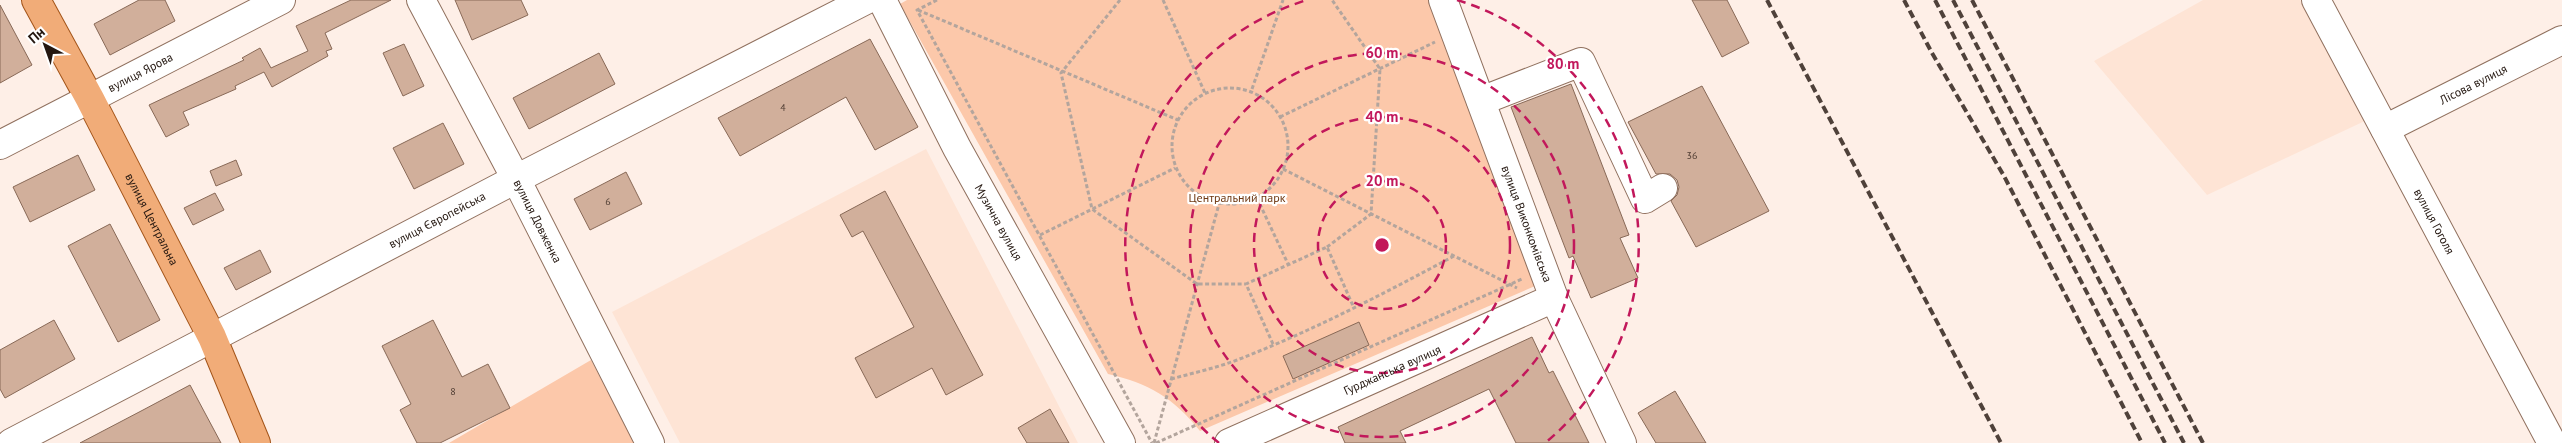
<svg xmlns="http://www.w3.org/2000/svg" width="2562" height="443" font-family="'PT Sans',sans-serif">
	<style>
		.built { fill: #fee4d5 }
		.green { fill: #fcc8aa }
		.building { fill: #d1af9b; stroke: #886957 }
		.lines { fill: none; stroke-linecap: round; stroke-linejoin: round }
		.minor-casing { stroke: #90705e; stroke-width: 30 }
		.major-casing { stroke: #a35419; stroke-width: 30 }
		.path { stroke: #b3a59d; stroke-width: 3; stroke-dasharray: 4 2.5; stroke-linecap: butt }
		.minor { stroke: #fff; stroke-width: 28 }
		.major { stroke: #f1ac78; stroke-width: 28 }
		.rail { stroke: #4f413a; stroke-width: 4; stroke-dasharray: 8 4; stroke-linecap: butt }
		.ring { fill: none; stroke: #c2185b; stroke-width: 2.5; stroke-dasharray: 9 6 }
		.labels { text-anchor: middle; stroke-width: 4.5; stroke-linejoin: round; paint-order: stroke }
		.number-label { font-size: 10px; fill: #4f3d33 }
		.street-label { font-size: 12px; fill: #241710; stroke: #fff }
		.park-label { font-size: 12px; fill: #6e3812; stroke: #fff }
		.centre { fill: #c2185b; stroke: #fff; stroke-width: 2.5 }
		.ring-label { font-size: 15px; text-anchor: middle; font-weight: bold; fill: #c2185b; stroke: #fff; stroke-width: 4.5; stroke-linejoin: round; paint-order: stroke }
	</style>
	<rect width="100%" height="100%" fill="#feefe7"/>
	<path class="built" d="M 2203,0 L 2300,0 L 2369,119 L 2207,195 L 2094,61 Z
		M 926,149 L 1078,443 L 680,443 L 612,312 Z"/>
	<path class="green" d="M 907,0 L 1441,0 L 1542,283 L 1200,431 C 1174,398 1148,383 1108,374 L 900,4 Z
		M 591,360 L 635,443 L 449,443 Z"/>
	<path class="building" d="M 139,0 L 165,0 L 175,21 L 110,55 L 94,24 Z
		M 351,0 L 391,0 L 325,33 L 332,49 L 326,51 L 328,56 L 272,87 L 264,72 L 235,86 L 236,89 L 183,112 L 189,125 L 166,137 L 149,105 L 244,60 L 242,58 L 260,48 L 271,68 L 308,51 L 296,26 Z
		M 455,0 L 521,0 L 528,15 L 472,40 Z
		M 1692,0 L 1727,0 L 1749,43 L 1722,57 Z
		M 0,5 L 32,65 L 0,83 Z
		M 870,39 L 918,127 L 875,150 L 846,97 L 740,156 L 718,118 Z
		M 404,44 L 424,86 L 403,96 L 383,53 Z
		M 599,53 L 615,84 L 529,129 L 513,98 Z
		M 1571,84 L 1629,235 L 1620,238 L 1638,278 L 1591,298 L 1573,256 L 1569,258 L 1511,107 Z
		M 1702,86 L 1769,211 L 1696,247 L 1671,201 L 1677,195 L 1679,187 L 1677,180 L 1670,174 L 1656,174 L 1628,122 Z
		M 443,123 L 464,164 L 414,189 L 393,148 Z
		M 78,155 L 95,190 L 30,222 L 13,187 Z
		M 236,160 L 242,175 L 216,186 L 210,171 Z
		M 626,172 L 642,204 L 590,230 L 574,199 Z
		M 885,191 L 983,375 L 946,395 L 932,368 L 876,398 L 855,358 L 914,327 L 863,231 L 852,237 L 840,215 Z
		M 215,193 L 224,210 L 193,225 L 184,208 Z
		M 110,224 L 160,320 L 118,342 L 68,246 Z
		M 260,250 L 271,272 L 236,290 L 224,268 Z
		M 54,320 L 75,359 L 5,398 L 0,389 L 0,350 Z
		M 433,320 L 462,377 L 488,364 L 510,408 L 440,443 L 417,443 L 400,410 L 411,404 L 382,346 Z
		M 1359,322 L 1369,345 L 1293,379 L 1283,356 Z
		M 1532,337 L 1549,373 L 1553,371 L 1589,443 L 1516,443 L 1489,389 L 1400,431 L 1406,443 L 1345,443 L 1338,427 Z
		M 190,385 L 221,443 L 80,443 L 143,410 Z
		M 1675,391 L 1706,443 L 1656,443 L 1638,413 Z
		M 1050,409 L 1069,443 L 1027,443 L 1018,428 Z"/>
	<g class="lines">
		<defs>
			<g id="minor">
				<path id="s1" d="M 421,0 L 516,179 L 650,443"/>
				<path id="s2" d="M 882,0 L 957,148 L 1121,443"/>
				<path id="s3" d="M 1443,0 L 1554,298 L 1622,443"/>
				<path id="s4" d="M 2316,0 L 2552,443"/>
				<path d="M 1481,101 L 1581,62 L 1645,199 L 1663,188"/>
				<path id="s5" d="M 2385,129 L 2562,40"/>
				<path id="s6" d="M 0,145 L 281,0"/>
				<path id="s7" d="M 11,443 L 516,179 L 866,0"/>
				<path id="s8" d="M 1229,443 L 1554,298"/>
			</g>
			<g id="major">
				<path id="s9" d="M 36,0 L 90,99 L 212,337 L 256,443"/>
			</g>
		</defs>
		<use href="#minor" class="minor-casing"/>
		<use href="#major" class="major-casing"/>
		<path class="path" d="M 937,0 L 917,10 L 1152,443
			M 1120,0 L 1061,73 L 1092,209 L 1197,284 L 1246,284
			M 1163,0 L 1205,93
			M 918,10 L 1178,120
			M1172 146a58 58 0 1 1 116 0a58 58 0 1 1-116 0Z
			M 1252,89 L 1283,0
			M 1280,117 L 1435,42
			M 1283,169 L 1517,288
			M 1257,198 L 1288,264
			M 1040,235 L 1175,168
			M 1327,247 L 1371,214 L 1380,69 L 1332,0
			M 1273,344 L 1246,284 L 1327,247 L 1354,308
			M 1171,379 C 1193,373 1216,368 1237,360 C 1312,331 1383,294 1454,256
			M 1154,443 L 1219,204
			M 1156,443 L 1522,279"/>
		<use href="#minor" class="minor"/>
		<use href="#major" class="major"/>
		<path class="rail" d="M 1767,0 L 2001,443
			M 1904,0 L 1932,53 L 2004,176 L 2142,443
			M 1935,0 L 2165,443
			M 1953,0 L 2184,443
			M 1972,0 L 2203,443"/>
	</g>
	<g class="ring">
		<circle cx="1382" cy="245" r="64"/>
		<circle cx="1382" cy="245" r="128"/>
		<circle cx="1382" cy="245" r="192"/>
		<path d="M1219 443A256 256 0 0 1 1307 0M1457 0A256 256 0 0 1 1545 443"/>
	</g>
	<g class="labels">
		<g class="number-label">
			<text x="783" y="111">4</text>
			<text x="1692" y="159">36</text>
			<text x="608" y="205">6</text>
			<text x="453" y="395">8</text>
		</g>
		<g class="street-label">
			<text dy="4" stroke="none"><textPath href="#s6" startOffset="158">вулиця Ярова</textPath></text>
			<text dy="4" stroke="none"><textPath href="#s5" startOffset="99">Лісова вулиця</textPath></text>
			<text dy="4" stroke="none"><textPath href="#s9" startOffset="248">вулиця Центральна</textPath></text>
			<text dy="4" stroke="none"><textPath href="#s7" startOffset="481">вулиця Європейська</textPath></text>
			<text dy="4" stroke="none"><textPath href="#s1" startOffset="250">вулиця Довженка</textPath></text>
			<text dy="4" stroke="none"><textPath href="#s4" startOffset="251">вулиця Гоголя</textPath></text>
			<text dy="4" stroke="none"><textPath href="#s2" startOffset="251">Музична вулиця</textPath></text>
			<text dy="4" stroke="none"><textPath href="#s3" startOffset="239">вулиця Виконкомівська</textPath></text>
			<text dy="4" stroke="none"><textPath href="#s8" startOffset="179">Гурджанська вулиця</textPath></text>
		</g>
		<g class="park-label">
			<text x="1237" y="202">Центральний парк</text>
		</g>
	</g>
	<circle cx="1382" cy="245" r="8" class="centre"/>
	<g class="ring-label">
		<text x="1382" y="58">60 m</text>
		<text x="1563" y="69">80 m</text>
		<text x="1382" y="122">40 m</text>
		<text x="1382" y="186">20 m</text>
	</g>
	<g transform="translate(45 45) rotate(319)" stroke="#ffffff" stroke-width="4" paint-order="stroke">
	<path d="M0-4L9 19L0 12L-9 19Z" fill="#241710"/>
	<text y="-8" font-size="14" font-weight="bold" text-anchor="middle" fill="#241710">Пн</text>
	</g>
</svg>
